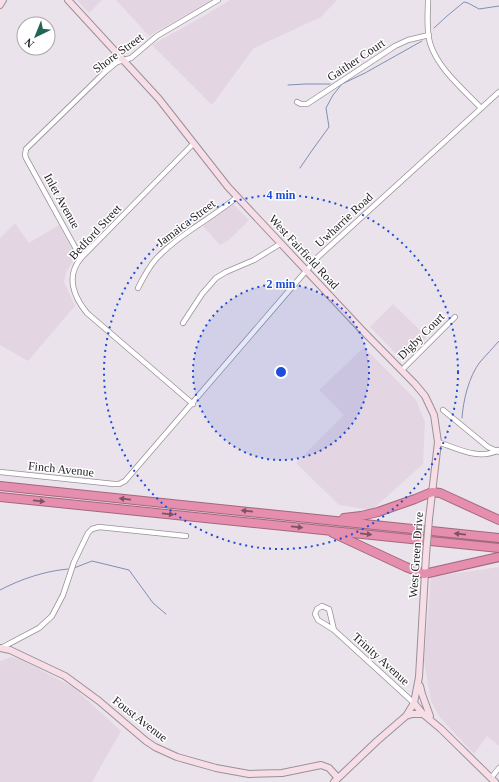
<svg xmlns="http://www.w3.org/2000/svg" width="499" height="782" font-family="'Times New Roman',serif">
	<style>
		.built { fill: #e3d5e2 }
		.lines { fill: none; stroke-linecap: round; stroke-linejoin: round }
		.stream { stroke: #818fb4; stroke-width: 1 }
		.street-casing { stroke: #989198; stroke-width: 6 }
		.secondary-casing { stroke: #989198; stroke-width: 8 }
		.highway-casing { stroke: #a2687d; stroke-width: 10 }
		.street { stroke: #fff; stroke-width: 4.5 }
		.secondary { stroke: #f7dde6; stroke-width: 6 }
		.highway { stroke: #e58ead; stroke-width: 8 }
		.secondary-bridge-casing { stroke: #989198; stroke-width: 8; stroke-linecap: butt }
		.secondary-bridge { stroke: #f7dde6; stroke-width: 6 }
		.oneway { fill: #7b5362 }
		.ring { fill: none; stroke: #1d4ed8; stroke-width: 2; stroke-dasharray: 2 4 }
		.labels { text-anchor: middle; stroke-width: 3; stroke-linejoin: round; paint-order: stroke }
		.street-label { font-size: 12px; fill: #252225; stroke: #fff }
		.centre { fill: #1d4ed8; stroke: #fff; stroke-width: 2 }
		.ring-label { font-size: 12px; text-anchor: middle; font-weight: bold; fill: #1d4ed8; stroke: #fff; stroke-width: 3; stroke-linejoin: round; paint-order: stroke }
	</style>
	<rect width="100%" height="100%" fill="#ebe3eb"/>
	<path class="built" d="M 77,0 L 102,0 L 89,13 Z
		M 116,0 L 211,0 L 149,36 Z
		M 230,0 L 337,0 L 321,17 L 254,48 L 212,105 L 152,45 L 216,9 Z
		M 233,204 L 249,220 L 229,240 L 220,245 L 203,226 Z
		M 15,223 L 29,243 L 59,225 L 76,257 L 66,272 L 64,282 L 75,306 L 28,361 L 0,345 L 0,238 Z
		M 393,304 L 427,337 L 402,360 L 370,327 Z
		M 364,347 L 416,400 L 425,422 L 423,464 L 372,510 L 339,505 L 296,463 L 344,415 L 319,390 Z
		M 499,567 L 499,746 L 487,736 L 474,754 L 446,724 L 439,716 L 431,701 L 424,661 L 431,577 Z
		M 11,657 L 20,659 L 73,687 L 121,731 L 92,782 L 0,782 L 0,661 Z"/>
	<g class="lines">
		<path class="stream" d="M 434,28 L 447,16 L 464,2 L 468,3 L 479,9 L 499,6
			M 342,84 L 365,73 L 422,41
			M 288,85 L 305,84 L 330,84
			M 300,168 L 313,149 L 329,127 L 326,108 L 333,95 L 342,84
			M 462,418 C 463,401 469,376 480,362 C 486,355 493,348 499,341
			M 74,568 L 92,561 L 129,570 L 153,603 L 166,614
			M 0,590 C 21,579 45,571 68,569"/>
		<defs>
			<path id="street" d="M 428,0 C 428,14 426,29 430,43 C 438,69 463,89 481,108
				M 297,102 L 301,104 L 307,104 L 395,46 L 408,40 L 429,35
				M 81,258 L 26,158 L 25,155 L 26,149 L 105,72 L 117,62 L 131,58 L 157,36 L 218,0
				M 138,288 C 143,278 148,268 156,259 C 179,234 211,219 237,197
				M 183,323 L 202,294 L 216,278 L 226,272 L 254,260 L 280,244
				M 402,370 L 455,317
				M 193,404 L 87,313 C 73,296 66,276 81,258 L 194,143
				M 443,410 L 488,447 L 499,452
				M 438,442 C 456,448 480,461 498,450
				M 0,472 L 114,484 L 119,484 L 125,481 L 318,257 L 499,92
				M 334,630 L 329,609 L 322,606 L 317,609 L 315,614 L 318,620 L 334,630 L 414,703
				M 1,648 L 39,628 L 52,616 L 63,595 L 74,562 L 88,533 L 92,529 L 99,527 L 186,536
				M 491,778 L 499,768"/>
			<path id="secondary" d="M 68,0 L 159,99 L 228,187 L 361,329 L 415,384 L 425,396 L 434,415 L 438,442 L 429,519
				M 0,5 L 3,0
				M 0,648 L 10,650 L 65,676 L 99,701 L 146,741 L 155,747 L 177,757 L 216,768 L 249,774 L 282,773 L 321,765 L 329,768 L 338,778
				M 420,686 L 422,694 L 430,716
				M 414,703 L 423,714 L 441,729 L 495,782
				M 406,716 L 412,714 L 423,714
				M 334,782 L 377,741 L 406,716 L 414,703 L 419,677 L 426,555"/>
			<path id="highway" d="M 0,486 L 499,538
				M 0,497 L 499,548
				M 344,518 L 361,516 L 378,512 L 415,499 L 432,492 L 440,493 L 499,520
				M 333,533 L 406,567 L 424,574 L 499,557"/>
		</defs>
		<use href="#street" class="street-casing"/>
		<use href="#secondary" class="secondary-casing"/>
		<use href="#highway" class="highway-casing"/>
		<use href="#street" class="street"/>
		<use href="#secondary" class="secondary"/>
		<use href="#highway" class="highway"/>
		<defs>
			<path id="secondary-bridge" d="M 426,555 L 429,519"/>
		</defs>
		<use href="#secondary-bridge" class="secondary-bridge-casing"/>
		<use href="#secondary-bridge" class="secondary-bridge"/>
	</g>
	<defs><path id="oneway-solid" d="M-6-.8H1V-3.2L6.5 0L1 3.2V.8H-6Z"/></defs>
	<g class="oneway">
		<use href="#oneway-solid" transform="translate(125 499) rotate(-174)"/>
		<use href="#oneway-solid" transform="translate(39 501) rotate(6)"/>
		<use href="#oneway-solid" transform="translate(247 511) rotate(-174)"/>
		<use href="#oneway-solid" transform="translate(168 514) rotate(6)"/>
		<use href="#oneway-solid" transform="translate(297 527) rotate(6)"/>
		<use href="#oneway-solid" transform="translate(366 534) rotate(6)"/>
		<use href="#oneway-solid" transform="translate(460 534) rotate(-174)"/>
	</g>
	<circle cx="281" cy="372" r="88" fill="#1d4ed8" fill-opacity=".12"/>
	<g class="ring">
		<circle cx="281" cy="372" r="88"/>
		<circle cx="281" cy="372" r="177"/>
	</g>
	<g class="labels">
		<g class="street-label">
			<text transform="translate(118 53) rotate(-36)" y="4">Shore Street</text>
			<text transform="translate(356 60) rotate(-34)" y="4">Gaither Court</text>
			<text transform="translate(62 201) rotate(61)" y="4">Inlet Avenue</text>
			<text transform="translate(344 220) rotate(-43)" y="4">Uwharrie Road</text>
			<text transform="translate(186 223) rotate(-37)" y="4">Jamaica Street</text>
			<text transform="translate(95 232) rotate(-47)" y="4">Bedford Street</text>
			<text transform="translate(304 252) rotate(47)" y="4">West Fairfield Road</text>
			<text transform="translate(421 336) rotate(-45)" y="4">Digby Court</text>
			<text transform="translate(61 469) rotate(6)" y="4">Finch Avenue</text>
			<text transform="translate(416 555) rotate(-86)" y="4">West Green Drive</text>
			<text transform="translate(381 659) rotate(42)" y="4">Trinity Avenue</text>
			<text transform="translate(140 719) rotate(38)" y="4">Foust Avenue</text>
		</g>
	</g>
	<circle cx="281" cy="372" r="6" class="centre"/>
	<g class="ring-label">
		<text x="281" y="199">4 min</text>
		<text x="281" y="288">2 min</text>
	</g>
	<g transform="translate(36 36) rotate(223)"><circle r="19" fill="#ffffff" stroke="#a8a7a8"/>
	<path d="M0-3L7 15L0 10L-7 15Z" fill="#216557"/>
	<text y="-6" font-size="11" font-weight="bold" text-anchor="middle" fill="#252225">N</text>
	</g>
</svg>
